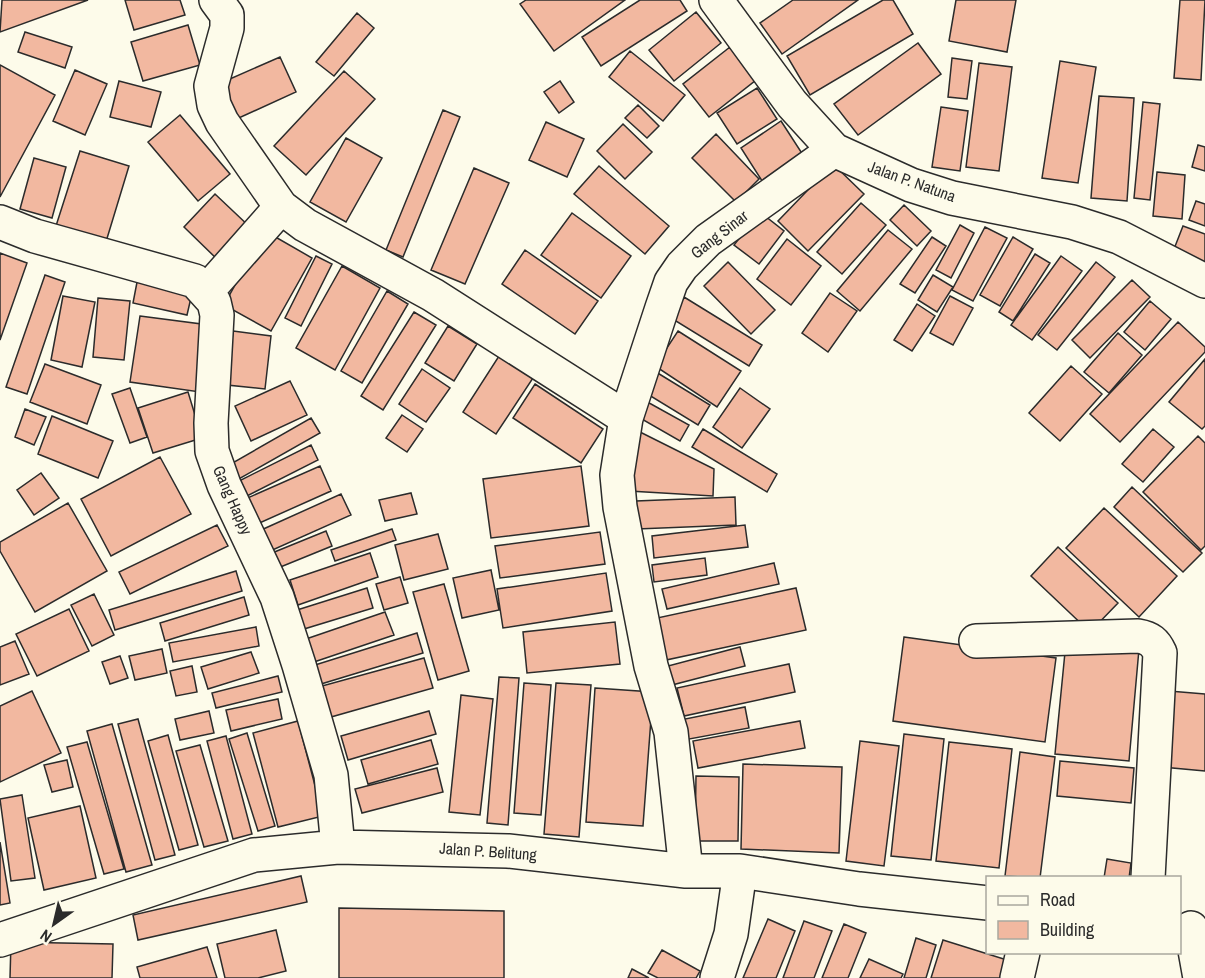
<svg xmlns="http://www.w3.org/2000/svg" width="1205" height="978" font-family="'Archivo Narrow',sans-serif">
	<style>
		.building { fill: #f2b8a0; stroke: #2b2b2b; stroke-width: 1.5 }
		.lines { fill: none; stroke-linecap: round; stroke-linejoin: round }
		.minor-casing { stroke: #2b2b2b; stroke-width: 36 }
		.minor { stroke: #fdfbea; stroke-width: 33 }
		.labels { text-anchor: middle; stroke-width: 4.5; stroke-linejoin: round; paint-order: stroke }
		.street-label { font-size: 16px; fill: #2b2b2b; stroke: #fdfbea }
	</style>
	<rect width="100%" height="100%" fill="#fdfbea"/>
	<path class="building" d="M 2,0 L 88,0 L 0,32 Z
		M 125,0 L 180,0 L 185,15 L 134,30 Z
		M 526,0 L 625,0 L 554,51 L 520,4 Z
		M 640,0 L 680,0 L 687,11 L 601,66 L 582,37 Z
		M 793,0 L 858,0 L 782,54 L 760,23 Z
		M 883,0 L 893,0 L 913,34 L 810,95 L 787,56 Z
		M 956,0 L 1016,0 L 1007,52 L 949,41 Z
		M 1180,0 L 1205,0 L 1201,80 L 1174,78 Z
		M 696,12 L 721,43 L 674,81 L 649,50 Z
		M 357,13 L 374,28 L 334,76 L 316,62 Z
		M 188,25 L 200,65 L 143,81 L 131,42 Z
		M 25,32 L 72,47 L 65,68 L 18,52 Z
		M 918,43 L 941,74 L 858,135 L 834,104 Z
		M 730,47 L 756,80 L 709,117 L 683,84 Z
		M 630,51 L 685,95 L 663,121 L 609,77 Z
		M 280,57 L 296,92 L 230,122 L 214,86 Z
		M 952,58 L 972,61 L 967,99 L 948,97 Z
		M 1060,61 L 1096,67 L 1078,183 L 1042,178 Z
		M 979,63 L 1012,67 L 999,171 L 966,167 Z
		M 0,65 L 55,95 L 0,197 Z
		M 75,70 L 107,84 L 85,135 L 53,121 Z
		M 344,71 L 375,99 L 306,175 L 274,146 Z
		M 119,81 L 161,92 L 151,127 L 110,117 Z
		M 560,81 L 574,102 L 559,113 L 544,92 Z
		M 757,88 L 777,119 L 737,144 L 717,113 Z
		M 1099,96 L 1134,98 L 1127,201 L 1091,198 Z
		M 1143,102 L 1160,104 L 1150,200 L 1134,198 Z
		M 638,105 L 659,126 L 647,138 L 625,118 Z
		M 941,107 L 968,111 L 960,171 L 932,167 Z
		M 443,110 L 460,117 L 403,257 L 386,250 Z
		M 180,115 L 230,174 L 198,201 L 148,142 Z
		M 781,121 L 805,158 L 764,184 L 741,148 Z
		M 546,122 L 584,139 L 567,177 L 529,160 Z
		M 623,124 L 652,152 L 625,179 L 597,151 Z
		M 716,134 L 759,179 L 736,202 L 692,158 Z
		M 346,138 L 382,158 L 346,222 L 310,202 Z
		M 1198,145 L 1205,147 L 1205,171 L 1192,167 Z
		M 80,151 L 129,166 L 105,245 L 55,229 Z
		M 34,158 L 66,167 L 52,218 L 20,209 Z
		M 833,164 L 864,194 L 808,251 L 778,221 Z
		M 599,166 L 669,226 L 645,254 L 574,194 Z
		M 474,168 L 509,183 L 465,284 L 431,270 Z
		M 1157,172 L 1185,175 L 1182,219 L 1153,216 Z
		M 215,194 L 252,229 L 220,262 L 184,227 Z
		M 1196,201 L 1205,204 L 1205,226 L 1189,220 Z
		M 861,203 L 886,225 L 842,274 L 817,252 Z
		M 904,205 L 931,231 L 917,246 L 890,220 Z
		M 760,212 L 784,231 L 759,264 L 734,245 Z
		M 572,213 L 631,256 L 601,298 L 541,255 Z
		M 960,225 L 974,233 L 951,278 L 936,270 Z
		M 1183,226 L 1205,234 L 1205,262 L 1174,249 Z
		M 985,227 L 1007,238 L 973,301 L 952,290 Z
		M 888,230 L 912,249 L 860,311 L 837,291 Z
		M 265,231 L 312,258 L 271,331 L 224,305 Z
		M 932,237 L 946,246 L 915,293 L 900,284 Z
		M 1013,237 L 1033,249 L 1000,306 L 980,295 Z
		M 787,239 L 821,266 L 791,305 L 757,279 Z
		M 525,250 L 598,301 L 575,334 L 502,284 Z
		M 0,253 L 27,263 L 0,340 Z
		M 1035,254 L 1050,263 L 1013,321 L 999,312 Z
		M 316,256 L 332,264 L 301,326 L 285,318 Z
		M 1061,256 L 1082,271 L 1032,340 L 1011,325 Z
		M 728,262 L 775,310 L 751,334 L 704,286 Z
		M 1096,262 L 1115,277 L 1057,350 L 1038,335 Z
		M 342,266 L 380,288 L 335,370 L 296,348 Z
		M 45,275 L 65,282 L 27,394 L 6,387 Z
		M 933,275 L 953,287 L 937,312 L 918,300 Z
		M 138,277 L 193,289 L 187,315 L 133,303 Z
		M 1132,280 L 1150,297 L 1090,358 L 1072,340 Z
		M 387,291 L 408,304 L 362,383 L 341,371 Z
		M 830,293 L 857,311 L 828,352 L 802,333 Z
		M 63,296 L 95,302 L 82,367 L 51,360 Z
		M 950,296 L 973,308 L 953,345 L 930,333 Z
		M 684,297 L 762,345 L 749,366 L 671,318 Z
		M 98,298 L 130,301 L 124,360 L 93,357 Z
		M 1150,301 L 1171,319 L 1145,350 L 1124,332 Z
		M 917,304 L 935,316 L 912,351 L 894,340 Z
		M 414,312 L 436,325 L 383,410 L 361,396 Z
		M 140,316 L 209,325 L 200,392 L 130,382 Z
		M 1178,322 L 1205,347 L 1205,352 L 1120,442 L 1090,414 Z
		M 448,326 L 477,344 L 454,381 L 425,363 Z
		M 233,331 L 271,336 L 265,389 L 227,385 Z
		M 678,331 L 741,371 L 717,407 L 655,366 Z
		M 1118,333 L 1142,355 L 1109,393 L 1084,372 Z
		M 499,356 L 533,378 L 496,434 L 463,412 Z
		M 1205,359 L 1205,426 L 1202,429 L 1169,402 Z
		M 45,364 L 101,385 L 87,424 L 30,402 Z
		M 1071,366 L 1102,394 L 1060,441 L 1029,413 Z
		M 422,369 L 450,388 L 426,422 L 399,404 Z
		M 656,372 L 710,405 L 698,425 L 644,392 Z
		M 290,381 L 307,415 L 251,441 L 235,406 Z
		M 535,384 L 603,429 L 581,463 L 513,418 Z
		M 130,388 L 147,437 L 130,443 L 112,394 Z
		M 740,388 L 770,409 L 742,448 L 713,427 Z
		M 188,392 L 202,438 L 153,453 L 138,408 Z
		M 642,399 L 689,425 L 680,441 L 633,414 Z
		M 25,409 L 46,417 L 34,445 L 15,437 Z
		M 402,415 L 423,429 L 407,452 L 386,438 Z
		M 52,416 L 113,441 L 98,478 L 38,454 Z
		M 311,418 L 320,433 L 237,480 L 229,465 Z
		M 632,428 L 714,469 L 713,496 L 629,491 Z
		M 703,429 L 777,474 L 767,492 L 692,447 Z
		M 1153,429 L 1174,447 L 1143,482 L 1122,464 Z
		M 1198,436 L 1205,443 L 1205,546 L 1201,550 L 1143,492 Z
		M 311,445 L 318,460 L 245,497 L 237,482 Z
		M 160,457 L 191,514 L 111,556 L 81,499 Z
		M 320,466 L 331,491 L 255,525 L 243,500 Z
		M 581,466 L 589,526 L 491,538 L 483,479 Z
		M 41,473 L 59,498 L 34,515 L 17,490 Z
		M 1132,487 L 1202,553 L 1183,572 L 1114,507 Z
		M 411,493 L 417,514 L 385,521 L 379,500 Z
		M 341,494 L 351,515 L 268,552 L 259,531 Z
		M 735,497 L 736,525 L 637,529 L 636,501 Z
		M 68,503 L 107,571 L 35,612 L 0,551 L 0,542 Z
		M 1104,508 L 1177,576 L 1139,617 L 1066,548 Z
		M 217,525 L 228,546 L 130,594 L 119,572 Z
		M 745,525 L 748,547 L 654,558 L 652,536 Z
		M 392,529 L 396,540 L 335,561 L 331,550 Z
		M 326,531 L 332,546 L 278,568 L 272,553 Z
		M 600,532 L 605,564 L 500,578 L 495,546 Z
		M 438,534 L 448,569 L 404,580 L 395,545 Z
		M 1058,547 L 1118,603 L 1090,632 L 1031,576 Z
		M 370,553 L 378,577 L 298,605 L 290,580 Z
		M 705,558 L 707,575 L 654,582 L 652,565 Z
		M 774,563 L 779,584 L 667,609 L 662,589 Z
		M 491,570 L 499,610 L 462,618 L 453,578 Z
		M 236,571 L 242,591 L 115,630 L 109,610 Z
		M 606,573 L 612,611 L 503,628 L 497,589 Z
		M 400,577 L 408,603 L 384,610 L 376,584 Z
		M 444,584 L 469,671 L 438,680 L 413,592 Z
		M 367,588 L 373,608 L 304,629 L 297,610 Z
		M 796,588 L 806,630 L 666,660 L 657,618 Z
		M 94,594 L 114,635 L 92,646 L 71,605 Z
		M 244,597 L 249,615 L 165,641 L 160,623 Z
		M 69,609 L 89,651 L 37,676 L 16,634 Z
		M 385,612 L 394,635 L 311,663 L 303,640 Z
		M 615,622 L 620,664 L 527,673 L 523,632 Z
		M 256,627 L 259,646 L 173,662 L 169,643 Z
		M 417,633 L 423,653 L 321,684 L 315,665 Z
		M 904,637 L 1056,658 L 1045,742 L 893,721 Z
		M 15,641 L 29,674 L 0,685 L 0,647 Z
		M 1066,642 L 1139,649 L 1129,761 L 1055,754 Z
		M 740,647 L 745,666 L 672,685 L 668,666 Z
		M 162,649 L 167,673 L 135,680 L 129,656 Z
		M 251,652 L 259,673 L 208,689 L 201,667 Z
		M 120,656 L 128,678 L 110,684 L 102,662 Z
		M 424,658 L 433,688 L 331,717 L 322,686 Z
		M 789,664 L 795,692 L 684,716 L 677,688 Z
		M 192,666 L 197,692 L 176,696 L 170,671 Z
		M 278,676 L 282,692 L 216,708 L 212,693 Z
		M 499,677 L 519,678 L 508,825 L 487,823 Z
		M 524,683 L 551,685 L 541,815 L 514,813 Z
		M 556,683 L 591,685 L 579,837 L 544,834 Z
		M 595,688 L 653,692 L 643,826 L 586,822 Z
		M 32,691 L 61,753 L 0,782 L 0,706 Z
		M 1169,691 L 1205,694 L 1205,771 L 1162,767 Z
		M 461,695 L 493,699 L 480,815 L 449,812 Z
		M 278,699 L 282,719 L 231,731 L 226,710 Z
		M 745,707 L 749,728 L 684,740 L 680,720 Z
		M 209,711 L 214,733 L 180,740 L 175,719 Z
		M 429,711 L 436,734 L 348,760 L 341,736 Z
		M 138,719 L 175,855 L 155,860 L 118,724 Z
		M 298,721 L 323,816 L 278,827 L 253,733 Z
		M 800,721 L 805,748 L 698,768 L 693,741 Z
		M 112,724 L 152,865 L 126,872 L 87,731 Z
		M 247,733 L 275,826 L 258,831 L 229,739 Z
		M 904,734 L 944,739 L 931,860 L 891,856 Z
		M 168,735 L 198,845 L 179,850 L 148,741 Z
		M 226,736 L 252,834 L 233,839 L 207,741 Z
		M 431,740 L 438,764 L 368,784 L 361,760 Z
		M 860,741 L 899,746 L 884,866 L 846,861 Z
		M 87,742 L 124,869 L 104,874 L 67,747 Z
		M 949,742 L 1012,749 L 999,868 L 936,861 Z
		M 200,745 L 228,841 L 204,847 L 176,751 Z
		M 1020,752 L 1055,757 L 1040,878 L 1005,876 Z
		M 67,760 L 73,787 L 52,792 L 44,765 Z
		M 1060,761 L 1134,768 L 1131,803 L 1057,796 Z
		M 743,764 L 842,767 L 839,853 L 741,849 Z
		M 437,768 L 443,792 L 362,813 L 355,789 Z
		M 696,776 L 739,777 L 738,841 L 695,841 Z
		M 22,795 L 35,878 L 11,881 L 0,799 Z
		M 80,806 L 96,878 L 44,890 L 28,818 Z
		M 0,842 L 10,903 L 0,905 Z
		M 1107,859 L 1131,863 L 1129,878 L 1104,878 Z
		M 301,876 L 307,902 L 138,940 L 133,915 Z
		M 339,908 L 504,911 L 504,978 L 339,978 Z
		M 768,919 L 795,931 L 776,978 L 743,978 Z
		M 804,921 L 832,931 L 814,978 L 783,978 Z
		M 844,924 L 866,933 L 848,978 L 822,978 Z
		M 276,930 L 286,971 L 258,978 L 225,978 L 217,944 Z
		M 916,938 L 936,945 L 926,978 L 904,978 Z
		M 943,940 L 1007,960 L 1002,978 L 931,978 Z
		M 11,942 L 113,944 L 112,978 L 10,978 Z
		M 207,947 L 217,978 L 140,978 L 137,967 Z
		M 662,950 L 700,971 L 696,978 L 658,978 L 648,973 Z
		M 869,959 L 903,974 L 901,978 L 860,978 Z
		M 632,969 L 649,978 L 628,978 Z"/>
	<g class="lines">
		<defs>
			<path id="minor" d="M 216,0 L 227,15 L 227,28 L 211,86 L 214,105 L 222,122 L 281,207 L 305,225 L 433,295 L 626,418 L 617,475 L 620,507 L 651,666 L 671,732 L 686,871
				M 716,0 L 792,104 L 834,150 L 911,185 L 952,198 L 1072,222 L 1119,237 L 1205,281
				M 0,222 L 35,236 L 195,281 L 214,302 L 217,315 L 211,423 L 212,451 L 224,485 L 277,597 L 299,665 L 331,775 L 338,847
				M 207,291 L 281,207
				M 626,418 L 662,308 L 671,282 L 682,266 L 708,240 L 834,150
				M 976,641 L 1138,636 C 1150,638 1155,642 1160,653 L 1148,878
				M 1191,928 L 1200,978
				M 0,940 L 254,855 L 338,847 L 508,851 L 686,871 L 740,871 L 859,889 L 988,903
				M 717,978 L 731,934 L 740,871
				M 1017,978 L 1023,952"/>
		</defs>
		<use href="#minor" class="minor-casing"/>
		<use href="#minor" class="minor"/>
	</g>
	<g class="labels">
		<g class="street-label">
			<text transform="translate(912 181) rotate(20)" y="6">Jalan P. Natuna</text>
			<text transform="translate(719 234) rotate(-38)" y="6">Gang Sinar</text>
			<text transform="translate(233 500) rotate(66)" y="6">Gang Happy</text>
			<text transform="translate(488 851) rotate(4)" y="6">Jalan P. Belitung</text>
		</g>
	</g>
	<rect x="986" y="876" width="195" height="78" fill="#fdfbea" stroke="#a9a89e" stroke-width="1.5"/>
	<rect x="998" y="896" width="30" height="9" fill="#fdfbea" stroke="#a9a89e" stroke-width="1.5"/>
	<text x="1040" y="906" font-size="18" fill="#2b2b2b">Road</text>
	<rect x="998" y="921" width="30" height="18" fill="#f2b8a0" stroke="#a9a89e" stroke-width="1.5"/>
	<text x="1040" y="936" font-size="18" fill="#2b2b2b">Building</text>
	<g transform="translate(54 924) rotate(214)" stroke="#fdfbea" stroke-width="4.5" paint-order="stroke">
	<path d="M0-4.5L10 22L0 15L-10 22Z" fill="#2b2b2b"/>
	<text y="-9" font-size="16" font-weight="bold" text-anchor="middle" fill="#2b2b2b">N</text>
	</g>
</svg>
